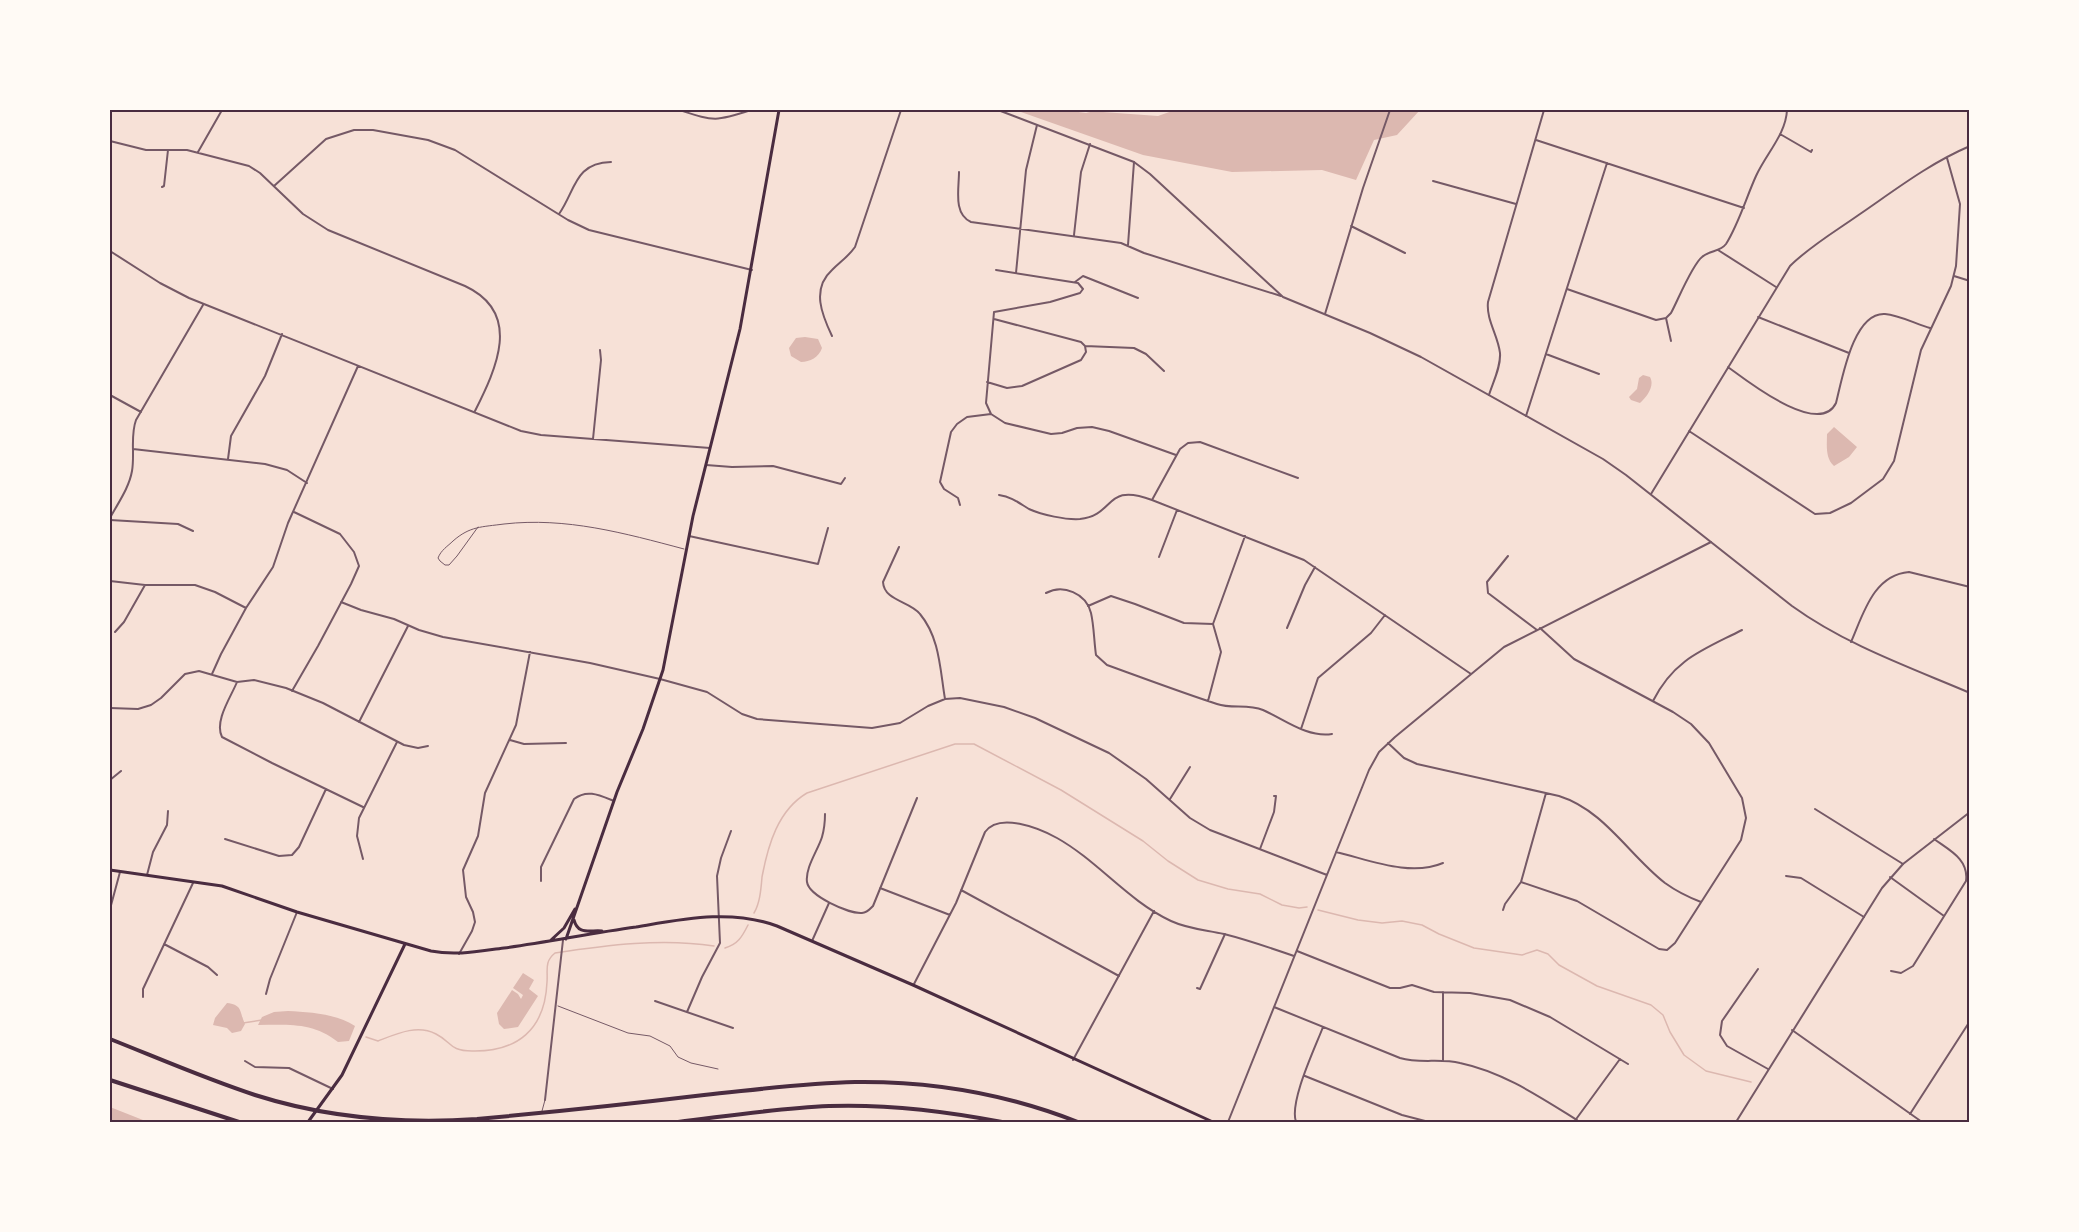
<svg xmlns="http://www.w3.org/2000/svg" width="2079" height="1232" font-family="Montserrat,sans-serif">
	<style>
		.water { fill: #dcb8b0 }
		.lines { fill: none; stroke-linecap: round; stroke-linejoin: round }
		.stream { stroke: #dcb8b0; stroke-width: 1.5 }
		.service { stroke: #755966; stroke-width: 1 }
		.minor { stroke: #755966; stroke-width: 2 }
		.tertiary { stroke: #755966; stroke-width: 2 }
		.secondary { stroke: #4a2c40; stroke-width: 3 }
		.motorway { stroke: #4a2c40; stroke-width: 4 }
		.neatline { fill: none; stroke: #4a2c40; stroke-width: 2 }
	</style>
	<rect width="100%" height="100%" fill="#f7e1d7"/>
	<path class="water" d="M 1015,110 L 1063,110 L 1086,113 L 1098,110 L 1103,112 L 1158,116 L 1175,110 L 1420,110 L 1397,135 L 1374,140 L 1356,180 L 1322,170 L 1232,172 L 1143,155 Z
		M 805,337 L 818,339 L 822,348 C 819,357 810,362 801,362 L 791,356 L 789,348 L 796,338 Z
		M 1643,375 L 1650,377 C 1655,386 1647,397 1640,403 L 1631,400 L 1629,397 L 1637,389 L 1639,378 Z
		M 1834,427 L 1857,447 L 1849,457 L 1834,466 C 1825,458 1827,445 1827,434 Z
		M 523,973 L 534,980 L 529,989 L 538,996 L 518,1027 L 504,1029 L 499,1024 L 497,1013 L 512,990 L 518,994 L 521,999 L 523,995 L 513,988 Z
		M 227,1003 C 243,1005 239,1011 245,1024 L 241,1031 L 232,1033 L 227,1028 L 213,1025 L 215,1018 Z
		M 288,1011 C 309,1012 337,1014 355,1026 L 349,1041 L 338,1042 C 312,1022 289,1025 258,1025 L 262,1017 L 274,1012 Z
		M 110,1107 L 148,1122 L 110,1122 Z"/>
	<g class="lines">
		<path class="stream" d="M 1318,910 L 1358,920 L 1382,923 L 1402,921 L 1422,925 L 1439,934 L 1474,948 L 1522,955 L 1537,950 L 1548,954 L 1559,965 L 1597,986 L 1651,1005 L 1663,1015 L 1670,1032 L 1684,1055 L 1706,1071 L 1751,1082
			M 754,913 C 760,903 761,889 762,877 C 768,845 778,810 807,793 L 955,744 L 974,744 L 1061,790 L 1143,841 L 1168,861 L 1198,880 L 1228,889 L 1260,894 L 1282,905 L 1299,908 L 1307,907
			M 725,948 C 738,944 742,937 748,925
			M 243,1023 L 262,1020
			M 366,1037 L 378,1041 C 396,1034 417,1024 436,1034 C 452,1042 449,1051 472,1051 C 517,1052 545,1030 547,982 C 548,970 544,962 555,953 C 607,945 662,938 714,946"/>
		<path class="service" d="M 478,527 L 457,556 L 449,565 L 445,565 L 440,561 L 438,558 C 441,550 448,546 453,541 C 470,526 482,527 504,524 C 566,517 624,533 684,549
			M 558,1006 L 628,1033 L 650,1036 L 670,1046 L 678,1057 L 691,1063 L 718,1069
			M 542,1111 L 545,1100"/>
		<path class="minor" d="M 679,110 C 714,121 715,122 751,110
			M 771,110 L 779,111
			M 1780,134 L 1811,152 L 1812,150
			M 1536,140 L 1744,208
			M 110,141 L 146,150 L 187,150 L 249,166 L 260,173 L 303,214 L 328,230 L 465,286 C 523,313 496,369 475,411
			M 198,152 L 222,110
			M 959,172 C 959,189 953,214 971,222 L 1121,243 L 1144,253 L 1281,296
			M 1433,181 L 1516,204
			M 274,186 L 326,139 L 354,130 L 373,130 L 428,140 L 455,150 L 568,220 L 589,230 L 752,270
			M 162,187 L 164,186 L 168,150
			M 559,214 C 576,190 574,163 611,162
			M 1351,226 L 1405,253
			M 1074,235 L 1081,172 L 1090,144
			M 1128,245 L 1134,162
			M 1718,250 L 1776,287
			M 110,251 L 160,283 L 189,298 L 521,431 L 541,435 L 710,448
			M 996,270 L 1078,283 L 1083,289 L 1080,293 L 1050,302 L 994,312 L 986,403 L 991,414 L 1005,423 L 1051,434 L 1062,433 L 1077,428 L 1092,427 L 1109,431 L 1176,455
			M 1016,273 L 1026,170 L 1037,125
			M 1954,276 L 1970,281
			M 1075,282 L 1083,276 L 1138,298
			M 1567,289 L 1656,320 L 1666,318
			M 1325,314 L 1363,188 L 1390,110
			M 1758,317 L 1849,353
			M 1666,318 L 1671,313 C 1678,300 1692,265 1702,257 C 1710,250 1720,252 1726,244 C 1739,223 1746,198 1756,176 C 1766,154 1786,134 1787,110
			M 1666,318 L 1671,341
			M 832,336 C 822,315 811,289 832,270 C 840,262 848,257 855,247 L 901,110
			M 1085,346 L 1134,348 L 1146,354 L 1164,371
			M 1546,354 L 1599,374
			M 1728,367 C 1746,380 1819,438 1836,403 C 1842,380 1853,312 1885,314 C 1899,315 1916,324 1930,328
			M 987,382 L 1007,388 L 1022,386 L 1081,360 L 1086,352 L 1085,346 L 1081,342 L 994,319
			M 110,395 L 141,412
			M 1489,395 C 1493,382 1501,367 1500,353 C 1498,335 1486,320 1488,302 L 1544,110
			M 1526,416 L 1607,163
			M 1689,431 L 1815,514 L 1830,513 L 1851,503 L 1883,479 L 1894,461 L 1921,350 L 1951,286 L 1956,266 L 1960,204 L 1947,158
			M 593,439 L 601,360 L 600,350
			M 133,449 L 265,464 L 287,470 L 307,483
			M 228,459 L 231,436 L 265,376 L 282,334
			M 706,465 L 732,467 L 773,466 L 841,484 L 845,478
			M 1651,494 L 1790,266 C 1810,246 1836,231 1860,214 C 1895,190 1930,163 1970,146
			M 999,495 C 1012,497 1019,503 1029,509 C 1042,515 1066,520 1080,519 C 1116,515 1104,482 1152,500 L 1304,560 L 1471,674
			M 1152,500 L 1180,449 L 1188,443 L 1200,442 L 1298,478
			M 960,505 L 958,498 L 944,489 L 940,482 L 951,432 L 957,424 L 967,417 L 991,414
			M 110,518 C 118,503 129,488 132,471 C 135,454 130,436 136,420 L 203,305
			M 110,520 L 178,524 L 193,531
			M 689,536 L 818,564 L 828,528
			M 899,547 L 883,582 C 884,601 910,601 920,614 C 940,638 940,670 945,699
			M 1508,556 L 1487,582 L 1488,593 L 1537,630
			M 1159,557 L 1177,510
			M 110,581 L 145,585 L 195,585 L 215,592 L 246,608
			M 1046,593 C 1063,584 1086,593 1091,613 C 1094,626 1094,641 1096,655 L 1107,665 C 1143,678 1180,692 1217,704 C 1231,709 1248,704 1263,710 C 1284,719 1307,738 1332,734
			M 341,602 L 361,610 L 394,619 L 419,630 L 443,637 L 590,663 L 660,679 L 707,692 L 742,714 L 757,719 L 872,728 L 900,723 L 928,706 L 945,699 L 960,698 L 1004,707 L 1035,718 L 1109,753 L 1146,779 L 1190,818 L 1210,830 L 1327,875
			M 1088,606 L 1111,596 L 1135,604 L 1184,623 L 1213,624
			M 1287,628 L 1305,585 L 1315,567
			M 115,632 L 124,622 L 145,585
			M 1851,642 C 1863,615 1873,575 1909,572 L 1970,587
			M 212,674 L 221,654 L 246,608 L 273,567 L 288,523 L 358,366
			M 237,682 C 231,697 214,721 222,737 L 272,763 L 363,807
			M 292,691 L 318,646 L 351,584 L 359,566 L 354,552 L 340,534 L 294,512
			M 1208,701 L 1221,652 L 1213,624 L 1245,536
			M 1653,701 C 1674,659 1703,650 1742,630
			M 110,708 L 138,709 L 151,705 L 161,698 L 185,674 L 199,671 L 237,682 L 254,680 L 286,688 L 323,703 L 404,745 L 418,748 L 428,746
			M 359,722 L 408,626
			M 1301,729 L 1318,678 L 1371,633 L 1385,615
			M 510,740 L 524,744 L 566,743
			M 1388,743 L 1404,758 L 1417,764 L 1559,796 C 1604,810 1629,855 1665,883 C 1676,891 1688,897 1701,902
			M 110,780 L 121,771
			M 110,788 L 110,795
			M 1170,799 L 1190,767
			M 1815,809 L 1903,864
			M 825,814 C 825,822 824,830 822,837 C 818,850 805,868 807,882 C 809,896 849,914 862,913 C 867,913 870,909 873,906 L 917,798
			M 225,839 L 279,856 L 292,855 L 299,847 L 326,789
			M 1260,849 L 1274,812 L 1276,796 L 1274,796
			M 1336,852 C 1370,860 1410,877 1443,863
			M 363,859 L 357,836 L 359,818 L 397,742
			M 147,875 L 153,852 L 167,825 L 168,811
			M 1786,876 L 1801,878 L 1864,917
			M 1890,877 L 1944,916
			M 541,881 L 541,867 L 574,799 C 587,789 599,795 614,801
			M 1521,882 L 1577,901 L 1659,949 L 1667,950 L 1675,943 L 1741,840 L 1746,818 L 1742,798 L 1709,743 L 1691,724 L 1673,712 L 1574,659 L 1540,628
			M 880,888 L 950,915
			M 961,890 L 1119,976
			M 110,909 L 120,872
			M 1503,910 L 1505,904 L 1521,882 L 1546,793
			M 812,941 L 829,903
			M 164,944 L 208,967 L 217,975
			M 1297,951 L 1390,988 L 1400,988 L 1412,985 L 1434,992 L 1470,993 L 1510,1000 L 1550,1017 L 1628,1064
			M 459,954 L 472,931 L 475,922 L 473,912 L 466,897 L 463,870 L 478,836 L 485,793 L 516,725 L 530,652
			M 1758,969 L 1722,1021 L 1720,1035 L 1727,1046 L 1768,1069
			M 1891,971 L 1901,973 L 1913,966 L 1966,881 C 1969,859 1949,850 1934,839
			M 914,984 L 956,903 L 985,832 C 999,812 1039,828 1057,838 C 1098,861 1128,901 1171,921 C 1188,929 1206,930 1224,934 C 1248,940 1271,948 1294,956
			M 1197,988 L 1200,989 L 1225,934
			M 266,994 L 270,979 L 297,912
			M 143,997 L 143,989 L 193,883
			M 655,1001 L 733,1028
			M 1274,1007 L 1400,1058 C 1420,1064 1440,1058 1460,1063 C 1503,1072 1540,1097 1577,1120
			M 687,1012 L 702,977 L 720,943 L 717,876 L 721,858 L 731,831
			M 1792,1030 L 1922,1122
			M 1073,1060 L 1154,911
			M 245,1061 L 255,1067 L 289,1068 L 333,1089
			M 1443,1061 L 1443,992
			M 1305,1076 L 1402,1115 L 1429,1122
			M 545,1100 L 563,940
			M 1910,1114 L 1970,1021
			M 1228,1122 L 1369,770 L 1379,752 L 1395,737 L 1504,647 L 1711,542
			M 1296,1122 C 1289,1102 1315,1048 1323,1027
			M 1574,1122 L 1620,1059"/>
		<path class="tertiary" d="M 998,110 L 1134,162 L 1150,174 L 1283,297 L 1370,333 L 1421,357 L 1603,459 L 1626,475 L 1792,606 C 1846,645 1909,667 1970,693
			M 1736,1122 L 1882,888 L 1903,864 L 1970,812"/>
		<path class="secondary" d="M 110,870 L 222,886 L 297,912 L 431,951 C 456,956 480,951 504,948 C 548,942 592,933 636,927 C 684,919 731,909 777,926 L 913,985 L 1213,1122
			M 574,920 C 578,935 589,930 602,931
			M 566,939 L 617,792 L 643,729 L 663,670 L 693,516 L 740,329 L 779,110
			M 550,941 L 564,928 L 575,909
			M 308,1122 L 342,1075 L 405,944"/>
		<path class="motorway" d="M 110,1039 C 158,1058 206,1079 255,1095 C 327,1118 402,1124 477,1119 C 553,1112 629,1104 704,1095 C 754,1090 804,1083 855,1082 C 931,1081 1007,1094 1078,1122
			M 110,1080 L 239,1122
			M 678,1122 C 728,1116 778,1108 829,1106 C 887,1104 945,1111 1002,1122"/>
	</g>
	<rect width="2079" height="1232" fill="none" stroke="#fffaf5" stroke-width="222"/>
	<rect x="111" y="111" width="1857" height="1010" class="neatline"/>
</svg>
